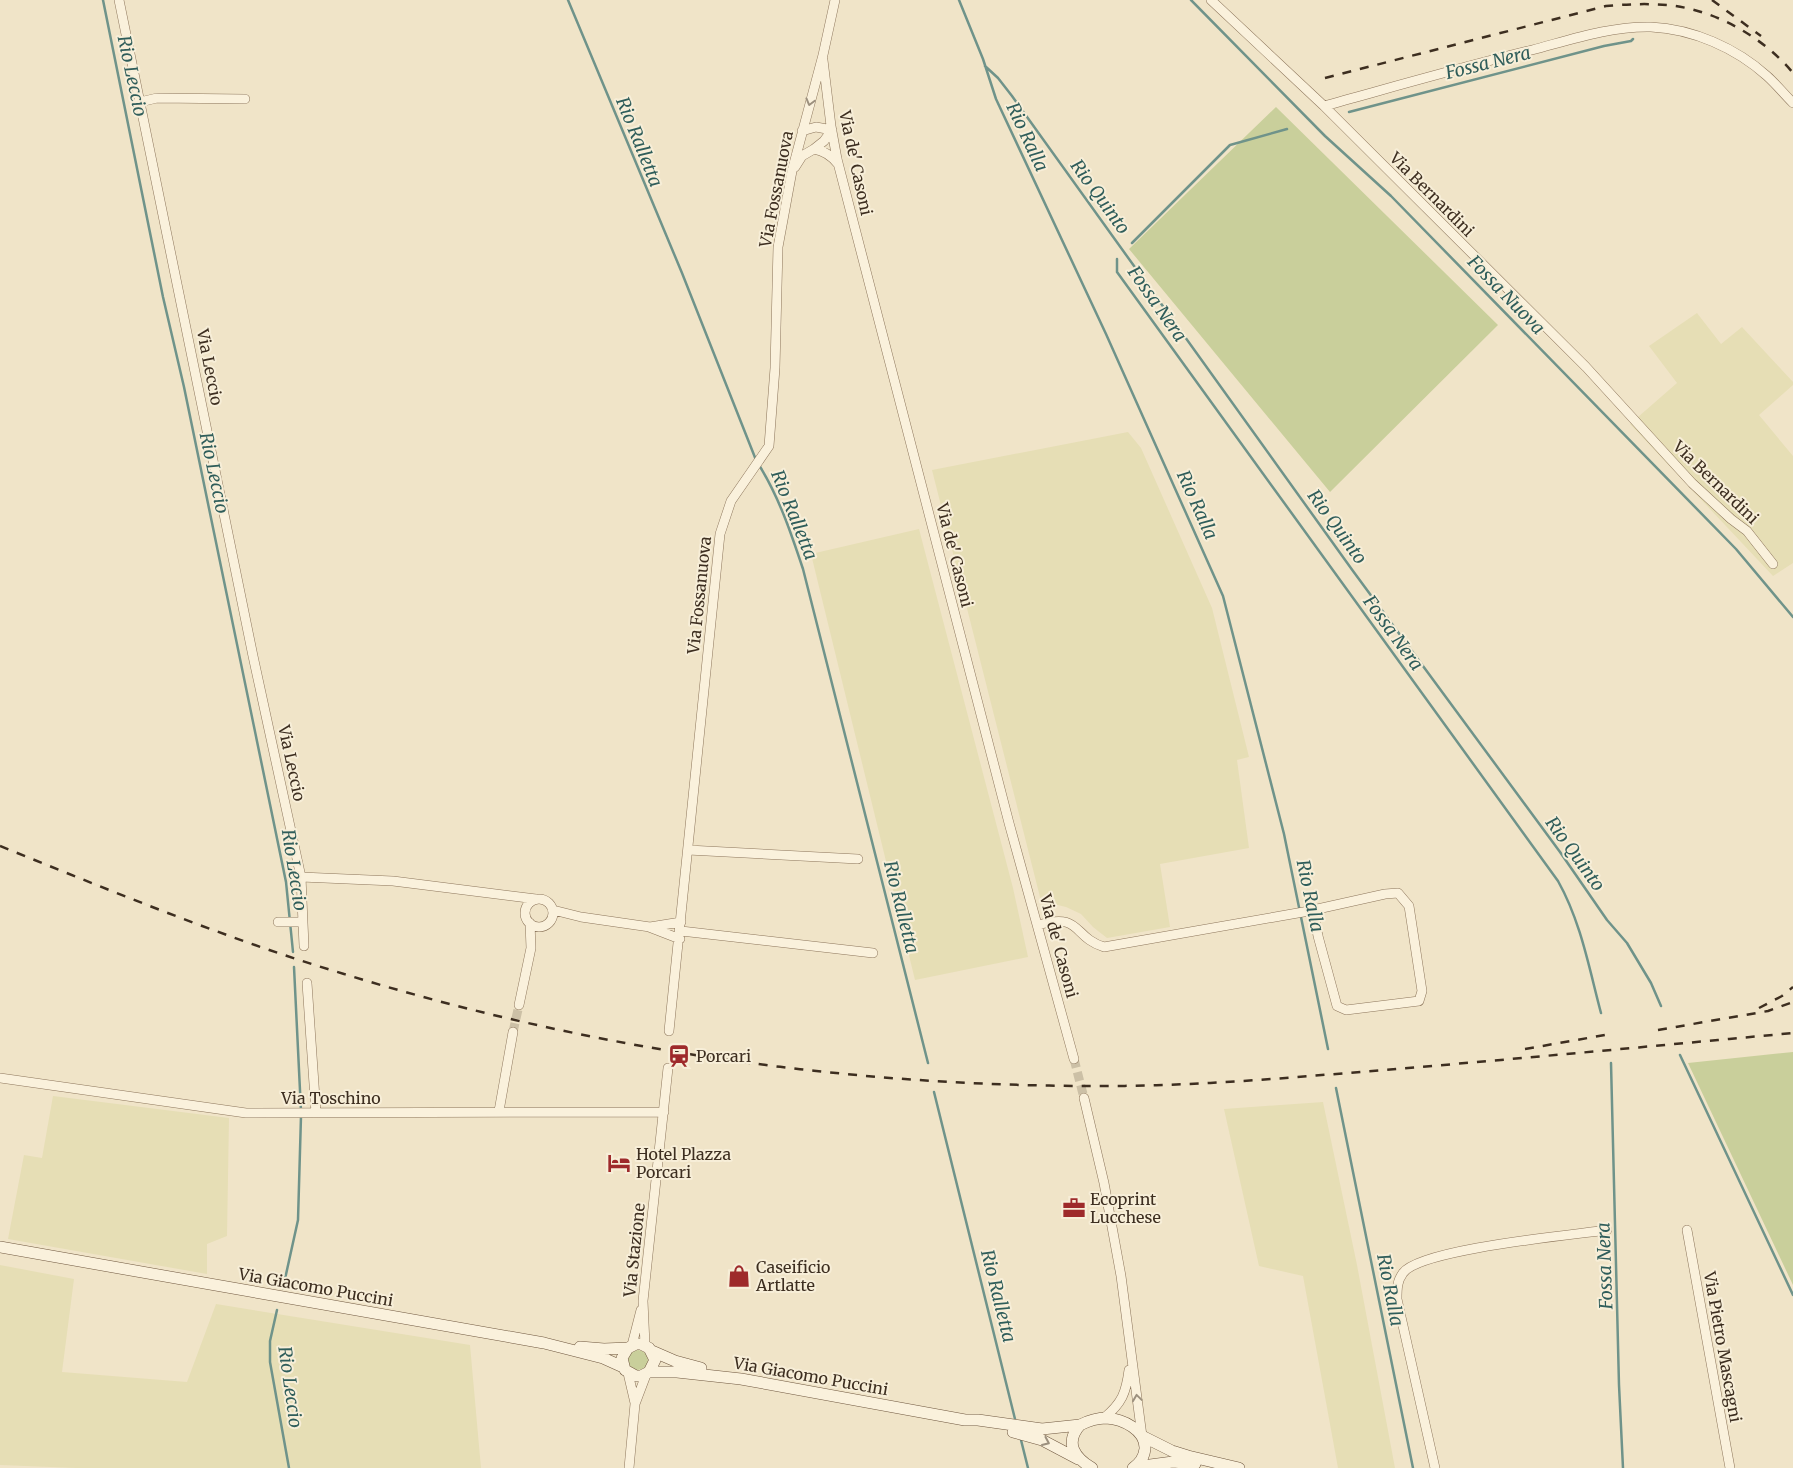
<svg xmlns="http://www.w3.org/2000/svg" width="1793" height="1468" font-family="Merriweather,serif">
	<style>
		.farmland { fill: #e6deb5 }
		.green { fill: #c9cf9b }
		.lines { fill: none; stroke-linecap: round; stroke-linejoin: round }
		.stream { stroke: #6f938a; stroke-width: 2.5 }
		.street-tunnel { stroke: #ccc0a6; stroke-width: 9; stroke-dasharray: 9 4.5; stroke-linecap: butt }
		.street-casing { stroke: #8d765c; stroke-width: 10 }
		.secondary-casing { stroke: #6f573f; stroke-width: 12 }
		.street { stroke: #faf1dc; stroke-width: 9 }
		.secondary { stroke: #faf1dc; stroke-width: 11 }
		.rail { stroke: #3d2e20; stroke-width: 2.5; stroke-dasharray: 9 9; stroke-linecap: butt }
		.oneway { stroke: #9c907e }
		.labels { text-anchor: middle; stroke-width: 4; stroke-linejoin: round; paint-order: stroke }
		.street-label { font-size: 16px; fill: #3d2e20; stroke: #f7eed8 }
		.poi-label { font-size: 16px; fill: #3d2e20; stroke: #f7eed8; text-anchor: start }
		.water-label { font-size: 18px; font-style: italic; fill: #2f5d5a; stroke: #f7eed8 }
	</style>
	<rect width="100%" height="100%" fill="#f0e4c8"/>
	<path class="farmland" d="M 1697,313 L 1721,344 L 1742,327 L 1793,382 L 1793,385 L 1759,415 L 1793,456 L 1793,563 L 1773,576 L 1630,424 L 1677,383 L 1649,346 Z
		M 1128,432 L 1141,448 L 1212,608 L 1249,757 L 1237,760 L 1249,848 L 1160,864 L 1170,927 L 1107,938 L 1093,927 L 1081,914 L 1066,907 L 1041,901 L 932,470 Z
		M 919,529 L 1013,888 L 1028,957 L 915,980 L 811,554 Z
		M 53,1096 L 229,1118 L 227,1236 L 207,1244 L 207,1274 L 8,1239 L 24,1155 L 42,1158 Z
		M 1323,1102 L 1357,1265 L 1395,1468 L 1338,1468 L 1303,1276 L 1259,1266 L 1224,1109 Z
		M 0,1265 L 74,1279 L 62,1372 L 187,1382 L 216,1304 L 470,1345 L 481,1468 L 76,1468 L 0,1465 Z"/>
	<path class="green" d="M 1276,107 L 1498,325 L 1330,492 L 1129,249 Z
		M 1793,1052 L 1793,1285 L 1688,1063 Z
		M628 1360a10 10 0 1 1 20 0a10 10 0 1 1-20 0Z"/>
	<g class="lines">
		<path class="stream" d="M 103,0 L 163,297 L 184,387 L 286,882 L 293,952
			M 568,0 L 682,273 L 756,460
			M 959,0 L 983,59 L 996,99 L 1106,334 L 1223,596 L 1284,834 L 1328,1049
			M 1191,0 L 1325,136 L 1391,196 L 1736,549 L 1793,617
			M 985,66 L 998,78 L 1012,96 L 1353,571 L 1560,852 L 1607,920 L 1627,943 L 1651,983 L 1661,1006
			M 1349,112 L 1604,46 L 1631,41 L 1633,39
			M 1132,243 L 1230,145 L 1287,129
			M 1117,259 L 1117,272 L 1558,881 C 1581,922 1589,968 1601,1013
			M 759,465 C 779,497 791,533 803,569 L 928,1063
			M 294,967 L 301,1111
			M 1680,1055 L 1793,1295
			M 1611,1063 L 1619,1385 L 1623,1468
			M 1336,1088 L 1413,1468
			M 934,1092 L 1015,1419
			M 283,1288 L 298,1220 L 301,1116
			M 277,1310 L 270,1341 L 270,1362 L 289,1468
			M 1021,1440 L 1028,1468"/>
		<path class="street-tunnel" d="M 513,1032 L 519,1005
			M 1074,1059 L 1084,1098"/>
		<defs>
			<path id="street" d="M 119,0 L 253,656 L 301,877 L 304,946
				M 1211,0 L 1324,106 L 1586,367 L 1692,483 L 1731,519 L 1747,531 L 1773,564
				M 823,60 L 831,126 L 837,159 L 1009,823 L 1074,1059
				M 140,102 L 157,98 L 245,99
				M 1324,106 C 1393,87 1462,67 1532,50 C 1570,40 1610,26 1651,27 C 1693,29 1736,48 1767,76 C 1776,84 1784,94 1793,103
				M 802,131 L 816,127 L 832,130 L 824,141 L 814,149
				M 795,167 L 802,156 L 814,149 C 825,151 832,156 838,164
				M 688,850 L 858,859
				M 301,877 L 393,881 L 536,899
				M525 913a14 14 0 1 1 28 0a14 14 0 1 1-28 0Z
				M 553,910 L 581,917 L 650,927 L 681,922
				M 278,922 L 303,922
				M 1038,925 C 1082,912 1072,937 1104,947 L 1309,911 L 1313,910 L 1385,894 L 1398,893 L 1409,906 L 1422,991 L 1419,1001 L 1346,1010 L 1337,1006 L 1318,936 L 1313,910
				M 649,927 L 680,939
				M 681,931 L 873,953
				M 307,983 L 316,1113
				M 519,1005 L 531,948 L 530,923
				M 669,1031 L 720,534 L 731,501 L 769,446 L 775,368 L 778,247 L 792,171 L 823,55 L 835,0
				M 0,1078 L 246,1113 L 664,1112
				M 1084,1098 L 1104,1183 L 1121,1276 L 1142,1436
				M 499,1111 L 513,1032
				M 1687,1230 L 1730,1468
				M 632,1345 L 641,1310
				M 645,1345 L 643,1301 L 668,1068
				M 628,1373 L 635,1403
				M 1104,1418 C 1122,1403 1126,1393 1129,1370
				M 629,1468 L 635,1404 L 646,1375
				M 1435,1468 L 1397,1299 C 1397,1289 1397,1281 1403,1273 C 1420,1249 1572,1235 1607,1230"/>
			<path id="secondary" d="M 0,1247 L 544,1343 L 603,1358 L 623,1367
				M 580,1347 L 604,1349 L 628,1348
				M 652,1351 L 675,1361 L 701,1368
				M 649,1372 L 655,1360 L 649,1348 L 641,1344 L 636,1344 L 628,1348 L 622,1358 L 625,1370 L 636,1376 L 641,1376 L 649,1372 L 677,1372 L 741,1379 L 965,1420 L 978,1420 L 1042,1429 L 1080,1425
				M 1013,1432 L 1042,1440 L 1078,1459
				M 1142,1436 L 1172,1451 L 1188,1456 L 1239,1468
				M 1135,1467 L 1173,1462 L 1195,1464
				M 1092,1468 C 1075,1458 1064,1443 1080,1425 C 1088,1421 1097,1418 1106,1418 C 1123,1419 1146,1430 1145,1449 C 1144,1457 1139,1464 1133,1468"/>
		</defs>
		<use href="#street" class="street-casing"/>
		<use href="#secondary" class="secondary-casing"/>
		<use href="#street" class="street"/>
		<use href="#secondary" class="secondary"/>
		<path class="rail" d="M 1712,0 L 1761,36
			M 1325,78 L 1606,6 C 1630,4 1652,3 1675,6 C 1719,12 1765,39 1793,73
			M 0,846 C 114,892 227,939 344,974 C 591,1050 848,1087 1106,1086 C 1207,1086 1308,1076 1408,1068 C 1537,1057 1665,1045 1793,1033
			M 1759,1008 L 1782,996 L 1793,987
			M 1658,1030 L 1768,1011 L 1793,1002
			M 1525,1049 L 1605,1035"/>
	</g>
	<defs><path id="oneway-chevron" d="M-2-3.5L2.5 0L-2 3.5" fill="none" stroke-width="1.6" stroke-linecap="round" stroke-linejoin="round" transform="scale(1.25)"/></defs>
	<g class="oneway">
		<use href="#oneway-chevron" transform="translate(810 102) rotate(105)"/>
		<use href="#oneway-chevron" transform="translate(1137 1398) rotate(-98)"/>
		<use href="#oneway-chevron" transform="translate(1046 1442) rotate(24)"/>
	</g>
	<defs>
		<symbol id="station-bare" viewBox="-9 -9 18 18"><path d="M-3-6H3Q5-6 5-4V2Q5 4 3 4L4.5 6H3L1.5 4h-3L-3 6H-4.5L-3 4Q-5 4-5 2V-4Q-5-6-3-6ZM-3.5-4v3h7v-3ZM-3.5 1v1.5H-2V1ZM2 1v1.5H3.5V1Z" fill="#9e2a2b" stroke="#f7eed8" stroke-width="2.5" paint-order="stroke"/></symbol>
		<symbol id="hotel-bare" viewBox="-9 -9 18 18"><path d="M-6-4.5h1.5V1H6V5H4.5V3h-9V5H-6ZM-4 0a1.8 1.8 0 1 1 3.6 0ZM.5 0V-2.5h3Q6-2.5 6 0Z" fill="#9e2a2b" stroke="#f7eed8" stroke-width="2.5" paint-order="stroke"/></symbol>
		<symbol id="office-bare" viewBox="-9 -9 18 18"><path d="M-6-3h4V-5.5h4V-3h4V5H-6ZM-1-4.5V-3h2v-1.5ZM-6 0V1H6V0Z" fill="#9e2a2b" stroke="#f7eed8" stroke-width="2.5" paint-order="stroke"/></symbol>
		<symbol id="shop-bare" viewBox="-9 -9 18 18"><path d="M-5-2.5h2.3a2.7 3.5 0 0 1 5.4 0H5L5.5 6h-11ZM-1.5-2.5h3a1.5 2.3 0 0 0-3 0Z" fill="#9e2a2b" stroke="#f7eed8" stroke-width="2.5" paint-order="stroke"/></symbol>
	</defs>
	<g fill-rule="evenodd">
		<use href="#station-bare" x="663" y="1040" width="32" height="32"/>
		<use href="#hotel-bare" x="603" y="1147" width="32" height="32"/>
		<use href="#office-bare" x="1058" y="1192" width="32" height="32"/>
		<use href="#shop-bare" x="723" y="1260" width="32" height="32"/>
	</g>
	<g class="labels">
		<g class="street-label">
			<text transform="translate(856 163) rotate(78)" y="6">Via de' Casoni</text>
			<text transform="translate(776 189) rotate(-79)" y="6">Via Fossanuova</text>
			<text transform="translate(1432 194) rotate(45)" y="6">Via Bernardini</text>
			<text transform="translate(210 367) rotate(79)" y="6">Via Leccio</text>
			<text transform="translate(1716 482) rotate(44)" y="6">Via Bernardini</text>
			<text transform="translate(955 555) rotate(76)" y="6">Via de' Casoni</text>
			<text transform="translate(699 595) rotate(-84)" y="6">Via Fossanuova</text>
			<text transform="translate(292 763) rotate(78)" y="6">Via Leccio</text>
			<text transform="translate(1059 946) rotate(75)" y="6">Via de' Casoni</text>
			<text x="331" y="1104">Via Toschino</text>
			<text transform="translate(634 1250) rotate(-84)" y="6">Via Stazione</text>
			<text transform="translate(316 1287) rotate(10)" y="6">Via Giacomo Puccini</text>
			<text transform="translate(1723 1347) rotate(80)" y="6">Via Pietro Mascagni</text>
			<text transform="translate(811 1376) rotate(10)" y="6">Via Giacomo Puccini</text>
		</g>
		<g class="poi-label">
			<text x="696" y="1062">Porcari</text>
			<text x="636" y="1160">Hotel Plazza<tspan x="636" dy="18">Porcari</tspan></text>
			<text x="1090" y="1205">Ecoprint<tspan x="1090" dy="18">Lucchese</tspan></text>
			<text x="756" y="1273">Caseificio<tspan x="756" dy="18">Artlatte</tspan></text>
		</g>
		<g class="water-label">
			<text transform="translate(1488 63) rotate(-14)" y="6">Fossa Nera</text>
			<text transform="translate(132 76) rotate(78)" y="6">Rio Leccio</text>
			<text transform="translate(1027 137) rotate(65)" y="6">Rio Ralla</text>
			<text transform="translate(639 142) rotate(68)" y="6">Rio Ralletta</text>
			<text transform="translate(1100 197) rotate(54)" y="6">Rio Quinto</text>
			<text transform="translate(1506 295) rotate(46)" y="6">Fossa Nuova</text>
			<text transform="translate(1157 304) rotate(55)" y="6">Fossa Nera</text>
			<text transform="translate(214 473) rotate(78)" y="6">Rio Leccio</text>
			<text transform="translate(1197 505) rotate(66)" y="6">Rio Ralla</text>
			<text transform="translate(794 515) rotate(68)" y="6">Rio Ralletta</text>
			<text transform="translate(1337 527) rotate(54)" y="6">Rio Quinto</text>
			<text transform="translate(1393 633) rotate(54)" y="6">Fossa Nera</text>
			<text transform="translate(1575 854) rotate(54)" y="6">Rio Quinto</text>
			<text transform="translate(294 870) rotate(81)" y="6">Rio Leccio</text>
			<text transform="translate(1310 896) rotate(78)" y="6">Rio Ralla</text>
			<text transform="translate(901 907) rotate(76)" y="6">Rio Ralletta</text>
			<text transform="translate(1605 1266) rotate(-92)" y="6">Fossa Nera</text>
			<text transform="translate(1390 1290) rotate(79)" y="6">Rio Ralla</text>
			<text transform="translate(998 1296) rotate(76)" y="6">Rio Ralletta</text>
			<text transform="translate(290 1387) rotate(82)" y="6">Rio Leccio</text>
		</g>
	</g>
</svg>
